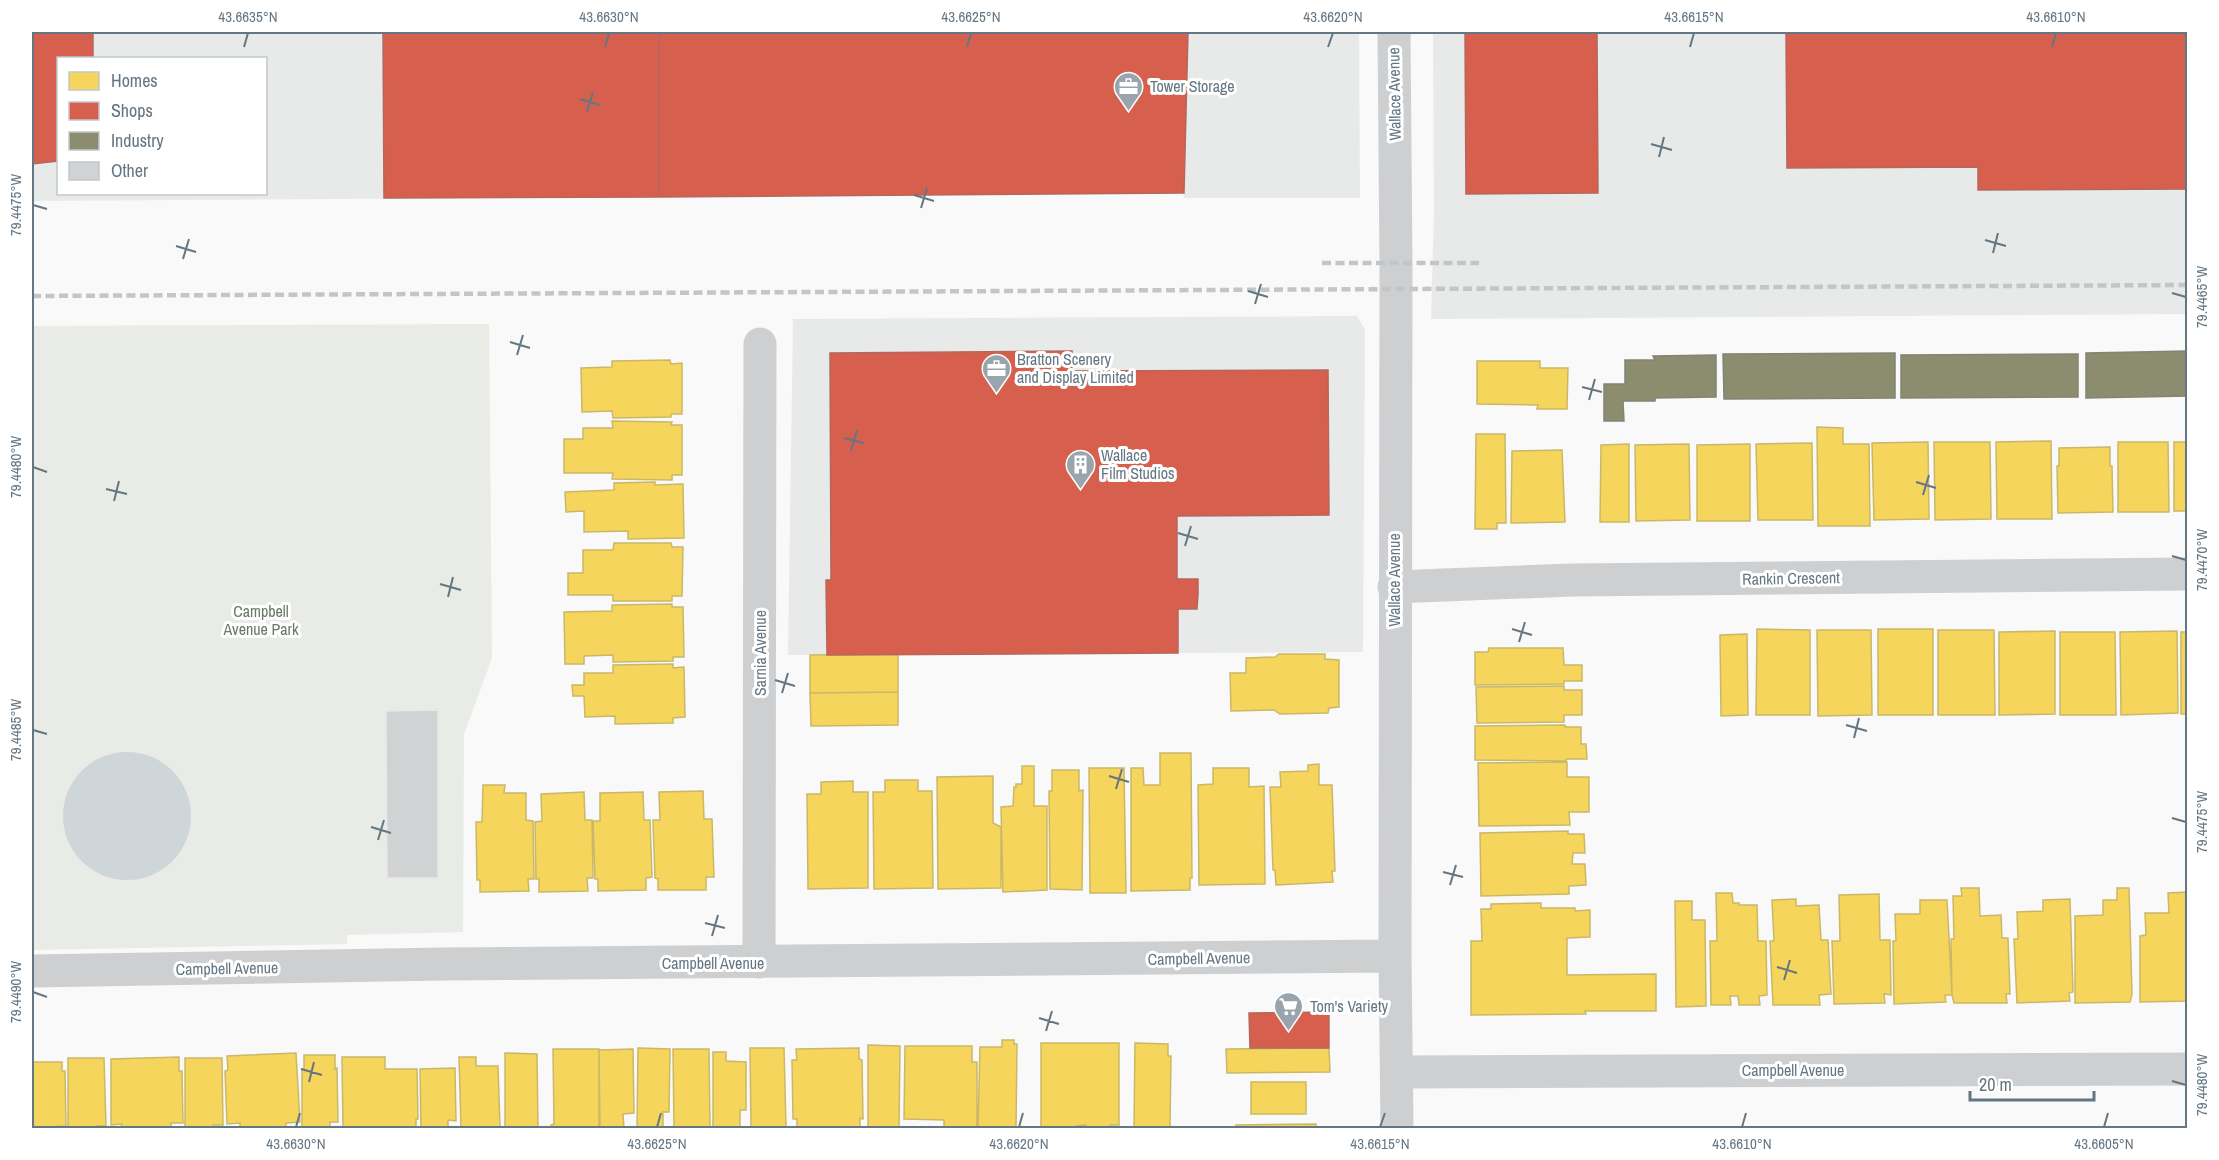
<svg xmlns="http://www.w3.org/2000/svg" width="2219" height="1160" font-family="'Archivo Narrow',sans-serif">
	<style>
		.built { fill: #e8e9e9; fill-rule: evenodd }
		.green { fill: #e8ebe6 }
		.water { fill: #ced6d9 }
		.homes { fill: #f6d55c; stroke: #cab868; stroke-width: 1.5 }
		.shops { fill: #d6604d; stroke: #b4675d; stroke-width: 1.5 }
		.industry { fill: #8c8c6e; stroke: #808574; stroke-width: 1.5 }
		.building { fill: #d0d2d3; stroke: #e8e8e8; stroke-width: 1.5 }
		.lines { fill: none; stroke-linecap: round; stroke-linejoin: round }
		.street { stroke: #cecfd0; stroke-width: 33 }
		.rail { stroke: #c3c5c6; stroke-width: 4.5; stroke-dasharray: 9 4.5; stroke-linecap: butt }
		.ticks { fill: none; stroke: #657683; stroke-width: 2 }
		.labels { text-anchor: middle; stroke-width: 6; stroke-linejoin: round; paint-order: stroke }
		.poi-label { font-size: 16px; fill: #657683; stroke: #fff; text-anchor: start }
		.street-label { font-size: 16px; fill: #657683; stroke: #fff }
		.park-label { font-size: 16px; fill: #687a64; stroke: #fff }
		.neatline { fill: none; stroke: #657683; stroke-width: 2 }
		.ticks-label { font-size: 15px; text-anchor: middle; fill: #657683 }
	</style>
	<rect width="100%" height="100%" fill="#f9f9f9"/>
	<path class="built" d="M 32,32 L 1359,32 L 1360,198 L 1184,198 L 1183,193 L 32,201 ZM 58,58 L 266,58 L 266,194 L 58,194 Z
		M 1433,32 L 2187,32 L 2187,314 L 1431,319 L 1434,211 Z
		M 1357,316 L 1365,330 L 1363,652 L 788,655 L 793,319 Z"/>
	<path class="green" d="M 489,324 L 492,658 L 464,734 L 463,932 L 347,935 L 347,944 L 32,950 L 32,326 Z"/>
	<path class="water" d="M63 816a64 64 0 1 1 128 0a64 64 0 1 1-128 0Z"/>
	<path class="homes" d="M 670,360 L 671,364 L 682,363 L 682,414 L 671,414 L 671,417 L 613,418 L 612,411 L 582,412 L 581,368 L 612,367 L 612,361 Z
		M 1477,361 L 1540,361 L 1540,368 L 1568,368 L 1567,409 L 1537,409 L 1538,405 L 1477,404 Z
		M 612,421 L 672,422 L 671,425 L 682,425 L 682,475 L 672,475 L 672,480 L 612,479 L 613,473 L 564,473 L 564,439 L 583,439 L 583,428 L 613,428 Z
		M 1817,427 L 1843,428 L 1843,444 L 1869,444 L 1870,526 L 1818,526 Z
		M 1476,434 L 1505,434 L 1506,523 L 1497,523 L 1497,529 L 1475,529 Z
		M 2051,441 L 2052,519 L 1997,519 L 1996,442 Z
		M 1928,442 L 1929,519 L 1874,520 L 1872,443 Z
		M 1934,442 L 1990,442 L 1991,519 L 1935,520 Z
		M 2118,442 L 2168,442 L 2169,512 L 2118,512 Z
		M 2174,442 L 2188,442 L 2188,511 L 2174,511 Z
		M 1812,443 L 1813,520 L 1758,520 L 1756,444 Z
		M 1629,444 L 1629,522 L 1600,522 L 1601,445 Z
		M 1689,444 L 1690,520 L 1636,521 L 1635,445 Z
		M 1750,444 L 1750,521 L 1697,521 L 1697,445 Z
		M 2110,447 L 2110,466 L 2112,466 L 2113,512 L 2058,513 L 2057,466 L 2059,466 L 2059,448 Z
		M 1562,450 L 1565,522 L 1511,523 L 1512,451 Z
		M 655,482 L 655,485 L 683,484 L 684,538 L 628,539 L 628,531 L 584,532 L 584,511 L 566,512 L 565,492 L 614,490 L 614,483 Z
		M 614,543 L 671,543 L 672,547 L 683,547 L 682,596 L 672,596 L 672,601 L 613,601 L 613,595 L 568,595 L 568,573 L 583,573 L 583,550 L 613,550 Z
		M 672,604 L 672,607 L 683,607 L 684,657 L 673,657 L 673,661 L 613,662 L 613,655 L 584,656 L 584,664 L 565,664 L 564,612 L 612,611 L 612,605 Z
		M 1757,629 L 1810,630 L 1810,715 L 1756,715 Z
		M 1878,629 L 1933,629 L 1933,715 L 1878,715 Z
		M 1817,630 L 1871,630 L 1872,715 L 1818,716 Z
		M 1938,630 L 1994,630 L 1995,715 L 1938,715 Z
		M 2055,631 L 2055,714 L 1999,715 L 1999,632 Z
		M 2177,631 L 2178,713 L 2121,715 L 2120,632 Z
		M 2060,632 L 2115,632 L 2116,715 L 2060,715 Z
		M 2181,632 L 2188,632 L 2188,714 L 2181,714 Z
		M 1747,634 L 1748,715 L 1721,716 L 1720,635 Z
		M 1489,648 L 1563,648 L 1564,665 L 1582,665 L 1582,681 L 1564,681 L 1564,684 L 1475,685 L 1475,652 L 1488,652 Z
		M 898,654 L 898,692 L 810,693 L 810,655 Z
		M 1279,654 L 1325,654 L 1325,659 L 1339,660 L 1339,707 L 1329,708 L 1328,713 L 1280,714 L 1274,710 L 1231,711 L 1230,673 L 1246,673 L 1246,658 L 1275,657 Z
		M 673,664 L 673,668 L 684,667 L 685,717 L 673,718 L 673,723 L 615,724 L 615,716 L 585,717 L 584,696 L 573,696 L 572,685 L 584,685 L 584,673 L 613,673 L 613,665 Z
		M 1564,686 L 1564,690 L 1582,690 L 1582,715 L 1564,715 L 1564,722 L 1477,723 L 1476,687 Z
		M 898,692 L 898,725 L 811,726 L 810,693 Z
		M 1565,725 L 1565,727 L 1581,727 L 1581,744 L 1586,744 L 1587,759 L 1566,759 L 1566,761 L 1475,760 L 1475,726 Z
		M 1160,753 L 1191,753 L 1192,878 L 1190,878 L 1190,890 L 1131,891 L 1131,768 L 1143,768 L 1144,785 L 1160,785 Z
		M 1567,762 L 1567,777 L 1589,777 L 1589,812 L 1569,812 L 1570,825 L 1479,826 L 1478,763 Z
		M 1319,764 L 1319,785 L 1332,785 L 1335,871 L 1332,871 L 1333,882 L 1276,885 L 1275,870 L 1273,870 L 1270,787 L 1281,787 L 1280,772 L 1308,771 L 1308,765 Z
		M 1022,766 L 1034,766 L 1034,806 L 1047,806 L 1047,890 L 1003,892 L 1001,807 L 1013,806 L 1014,787 L 1016,787 L 1016,784 L 1022,784 Z
		M 1089,768 L 1124,768 L 1126,893 L 1090,893 Z
		M 1213,768 L 1249,768 L 1249,787 L 1264,786 L 1265,884 L 1199,885 L 1198,785 L 1213,784 Z
		M 1052,770 L 1079,770 L 1079,791 L 1083,790 L 1082,890 L 1050,889 L 1049,791 L 1052,791 Z
		M 993,776 L 993,823 L 1001,827 L 1001,888 L 938,889 L 937,777 Z
		M 885,780 L 918,780 L 918,791 L 932,791 L 933,888 L 874,889 L 873,792 L 885,792 Z
		M 853,781 L 853,792 L 868,792 L 868,888 L 808,889 L 807,794 L 821,794 L 821,782 Z
		M 483,785 L 505,785 L 504,793 L 526,793 L 526,820 L 533,821 L 534,879 L 528,879 L 529,891 L 480,892 L 480,880 L 477,880 L 476,822 L 482,822 Z
		M 703,791 L 704,819 L 712,819 L 714,877 L 706,877 L 706,890 L 658,890 L 658,879 L 655,878 L 653,820 L 660,820 L 659,792 Z
		M 584,792 L 585,820 L 592,820 L 593,878 L 587,878 L 588,891 L 539,892 L 539,879 L 536,879 L 535,822 L 542,821 L 541,794 Z
		M 643,792 L 644,820 L 650,820 L 652,877 L 646,878 L 646,890 L 598,891 L 598,879 L 595,879 L 593,821 L 600,821 L 600,793 Z
		M 1568,831 L 1568,834 L 1584,834 L 1585,853 L 1573,853 L 1572,864 L 1585,864 L 1586,885 L 1569,886 L 1569,894 L 1481,896 L 1480,833 Z
		M 1961,888 L 1979,888 L 1980,916 L 2001,915 L 2002,938 L 2008,938 L 2010,994 L 2006,994 L 2007,1003 L 1954,1003 L 1952,995 L 1951,939 L 1954,939 L 1953,896 L 1962,896 Z
		M 2117,888 L 2129,888 L 2132,994 L 2130,1002 L 2075,1003 L 2075,916 L 2103,915 L 2103,900 L 2117,900 Z
		M 2188,892 L 2188,1001 L 2140,1002 L 2140,936 L 2146,935 L 2145,913 L 2169,913 L 2168,893 Z
		M 1716,893 L 1732,893 L 1733,903 L 1739,903 L 1739,905 L 1757,905 L 1758,941 L 1766,941 L 1767,995 L 1759,996 L 1760,1005 L 1739,1005 L 1738,996 L 1730,996 L 1731,1005 L 1711,1005 L 1710,941 L 1717,941 Z
		M 1879,894 L 1880,940 L 1890,940 L 1891,995 L 1884,994 L 1885,1003 L 1834,1004 L 1832,941 L 1840,941 L 1839,895 Z
		M 1796,899 L 1796,906 L 1819,905 L 1821,940 L 1828,940 L 1831,994 L 1819,995 L 1820,1005 L 1773,1005 L 1770,941 L 1774,941 L 1772,900 Z
		M 2070,899 L 2073,992 L 2069,993 L 2070,1001 L 2017,1003 L 2014,939 L 2018,939 L 2017,912 L 2043,911 L 2043,900 Z
		M 1920,900 L 1947,900 L 1952,995 L 1945,995 L 1946,1002 L 1894,1004 L 1893,941 L 1896,941 L 1895,914 L 1920,914 Z
		M 1675,901 L 1692,901 L 1692,920 L 1705,920 L 1706,1006 L 1676,1007 Z
		M 1541,903 L 1541,908 L 1575,908 L 1575,911 L 1590,910 L 1590,937 L 1567,938 L 1567,975 L 1656,974 L 1656,1011 L 1585,1011 L 1586,1014 L 1471,1015 L 1471,941 L 1482,941 L 1481,909 L 1491,909 L 1491,904 Z
		M 1002,1040 L 1014,1040 L 1014,1044 L 1017,1044 L 1016,1128 L 983,1128 L 983,1127 L 978,1127 L 980,1047 L 1002,1047 Z
		M 1041,1043 L 1119,1043 L 1119,1125 L 1110,1125 L 1110,1128 L 1086,1128 L 1086,1125 L 1076,1126 L 1076,1128 L 1041,1128 Z
		M 1135,1043 L 1168,1044 L 1168,1056 L 1171,1056 L 1170,1128 L 1134,1128 Z
		M 868,1045 L 900,1046 L 899,1128 L 868,1128 Z
		M 905,1046 L 972,1046 L 972,1062 L 977,1062 L 977,1128 L 944,1128 L 944,1120 L 904,1119 Z
		M 638,1048 L 670,1049 L 669,1112 L 663,1112 L 663,1128 L 637,1128 Z
		M 750,1048 L 784,1048 L 786,1128 L 751,1128 Z
		M 859,1048 L 859,1059 L 862,1060 L 863,1119 L 860,1118 L 860,1128 L 797,1128 L 797,1119 L 793,1119 L 792,1060 L 797,1060 L 796,1049 Z
		M 1329,1048 L 1330,1072 L 1227,1073 L 1226,1049 Z
		M 553,1049 L 599,1049 L 599,1128 L 551,1128 L 551,1125 L 554,1124 Z
		M 633,1049 L 634,1113 L 623,1114 L 624,1128 L 600,1128 L 599,1050 Z
		M 673,1049 L 709,1049 L 710,1128 L 674,1128 Z
		M 713,1052 L 726,1052 L 726,1061 L 746,1062 L 746,1110 L 740,1110 L 740,1128 L 713,1128 Z
		M 296,1053 L 300,1122 L 286,1123 L 286,1128 L 240,1128 L 240,1123 L 227,1124 L 225,1071 L 228,1070 L 227,1056 Z
		M 505,1053 L 537,1054 L 538,1128 L 505,1128 Z
		M 304,1055 L 335,1055 L 335,1069 L 337,1068 L 338,1122 L 330,1122 L 330,1128 L 302,1128 L 302,1069 L 304,1069 Z
		M 179,1057 L 179,1071 L 182,1071 L 183,1123 L 171,1123 L 171,1128 L 121,1128 L 122,1124 L 111,1125 L 111,1059 Z
		M 342,1057 L 385,1057 L 385,1069 L 417,1069 L 418,1119 L 416,1119 L 416,1128 L 343,1128 Z
		M 459,1057 L 476,1057 L 476,1066 L 498,1066 L 500,1128 L 461,1128 Z
		M 68,1058 L 104,1058 L 106,1126 L 96,1126 L 96,1128 L 68,1128 Z
		M 185,1058 L 222,1058 L 223,1125 L 213,1125 L 213,1128 L 185,1128 Z
		M 32,1062 L 62,1062 L 62,1071 L 65,1071 L 66,1126 L 32,1128 Z
		M 455,1068 L 456,1121 L 448,1120 L 448,1128 L 421,1128 L 420,1069 Z
		M 1251,1082 L 1306,1082 L 1306,1114 L 1251,1114 Z
		M 1316,1124 L 1316,1128 L 1236,1128 L 1236,1125 Z"/>
	<path class="shops" d="M 32,32 L 93,32 L 93,58 L 58,58 L 58,161 L 32,164 Z
		M 383,32 L 659,32 L 659,197 L 384,198 Z
		M 659,32 L 1188,32 L 1184,193 L 659,197 Z
		M 1465,32 L 1597,32 L 1598,193 L 1466,194 Z
		M 1786,32 L 2188,32 L 2188,189 L 1978,190 L 1978,167 L 1787,168 Z
		M 1072,351 L 1072,371 L 1328,370 L 1329,515 L 1177,516 L 1177,579 L 1198,579 L 1198,594 L 1197,609 L 1178,609 L 1178,653 L 827,655 L 826,580 L 831,580 L 830,353 Z
		M 1329,1012 L 1329,1048 L 1250,1048 L 1249,1013 Z"/>
	<path class="industry" d="M 2188,351 L 2188,396 L 2086,398 L 2086,353 Z
		M 1895,353 L 1895,398 L 1724,399 L 1723,354 Z
		M 2078,354 L 2078,397 L 1901,398 L 1901,355 Z
		M 1716,355 L 1716,397 L 1655,398 L 1655,401 L 1623,401 L 1624,421 L 1604,421 L 1604,384 L 1625,384 L 1625,360 L 1655,360 L 1653,356 Z"/>
	<path class="building" d="M 438,710 L 438,878 L 387,878 L 386,711 Z"/>
	<g class="lines">
		<path class="street" d="M 1394,32 L 1396,267 L 1395,956 L 1397,1128
			M 1394,587 L 1572,580 L 2188,574
			M 759,962 L 760,344
			M 32,971 L 444,964 L 1395,956
			M 1398,1072 L 2188,1069"/>
		<path class="rail" d="M 1322,263 L 1479,263
			M 32,296 L 2188,285"/>
	</g>
	<path class="ticks" d="M 244,47 L 248,33M 605,47 L 609,33M 967,47 L 971,33M 1328,47 L 1333,33M 1690,47 L 1694,33M 2052,47 L 2056,33M 580,99 L 600,105M 587,112 L 593,92M 1651,144 L 1672,150M 1659,157 L 1664,137M 914,195 L 934,201M 33,205 L 47,209M 921,208 L 927,188M 1985,240 L 2006,246M 176,246 L 196,252M 1993,253 L 1998,233M 183,259 L 189,239M 1248,291 L 1268,297M 2172,293 L 2186,297M 1255,304 L 1261,284M 510,342 L 530,348M 517,355 L 523,335M 1582,387 L 1602,392M 1589,400 L 1595,379M 844,438 L 864,443M 851,451 L 857,430M 33,467 L 47,472M 1916,482 L 1936,488M 106,489 L 127,494M 1923,495 L 1929,475M 114,501 L 119,481M 1178,533 L 1198,539M 1185,546 L 1191,526M 2172,556 L 2186,560M 440,584 L 461,590M 448,597 L 453,577M 1512,629 L 1532,635M 1519,642 L 1525,622M 775,680 L 795,686M 782,693 L 788,673M 1846,725 L 1867,731M 33,730 L 47,734M 1854,738 L 1859,718M 1109,776 L 1129,782M 1116,789 L 1122,769M 2172,818 L 2186,822M 371,827 L 391,833M 378,840 L 384,820M 1443,872 L 1463,877M 1450,885 L 1456,865M 705,923 L 725,928M 712,936 L 718,915M 1777,967 L 1797,973M 1784,980 L 1790,960M 33,992 L 47,997M 1039,1018 L 1059,1024M 1046,1031 L 1052,1011M 301,1069 L 322,1075M 2172,1081 L 2186,1085M 309,1082 L 314,1062M 296,1127 L 300,1113M 657,1127 L 661,1113M 1019,1127 L 1023,1113M 1380,1127 L 1385,1113M 1742,1127 L 1746,1113M 2104,1127 L 2108,1113"/>
	<defs>
		<symbol id="office-pin" viewBox="-11 -11 22 30"><path d="M0 17L-7.5 6A9.5 9.5 0 1 1 7.5 6Z" fill="#99a4ac" stroke="#fff"/><path d="M-6-3h4V-5.5h4V-3h4V5H-6ZM-1-4.5V-3h2v-1.5ZM-6 0V1H6V0Z" fill="#fff"/></symbol>
		<symbol id="building-pin" viewBox="-11 -11 22 30"><path d="M0 17L-7.5 6A9.5 9.5 0 1 1 7.5 6Z" fill="#99a4ac" stroke="#fff"/><path d="M-4-6H4V6H1V3H-1V6H-4ZM-2.5-4.3h1.7v1.8h-1.7ZM.8-4.3h1.7v1.8H.8ZM-2.5-1h1.7V.8h-1.7ZM.8-1h1.7V.8H.8Z" fill="#fff"/></symbol>
		<symbol id="supermarket-pin" viewBox="-11 -11 22 30"><path d="M0 17L-7.5 6A9.5 9.5 0 1 1 7.5 6Z" fill="#99a4ac" stroke="#fff"/><path d="M-6-5.5h2.5l.6 2H6L4.5 2H-2.5L-4.4-4H-6ZM-1.5 3.2a1.3 1.3 0 1 0 .1 0ZM3 3.2a1.3 1.3 0 1 0 .1 0Z" fill="#fff"/></symbol>
	</defs>
	<g fill-rule="evenodd">
		<use href="#office-pin" x="1112" y="70" width="33" height="45"/>
		<use href="#office-pin" x="980" y="352" width="33" height="45"/>
		<use href="#building-pin" x="1064" y="448" width="33" height="45"/>
		<use href="#supermarket-pin" x="1272" y="990" width="33" height="45"/>
	</g>
	<g class="labels">
		<g class="poi-label">
			<text x="1150" y="92">Tower Storage</text>
			<text x="1017" y="365">Bratton Scenery<tspan x="1017" dy="18">and Display Limited</tspan></text>
			<text x="1101" y="461">Wallace<tspan x="1101" dy="18">Film Studios</tspan></text>
			<text x="1310" y="1012">Tom's Variety</text>
		</g>
		<g class="street-label">
			<text transform="translate(1394 94) rotate(-91)" y="6">Wallace Avenue</text>
			<text transform="translate(1791 578) rotate(-1)" y="6">Rankin Crescent</text>
			<text transform="translate(1394 580) rotate(-90)" y="6">Wallace Avenue</text>
			<text transform="translate(760 653) rotate(-90)" y="6">Sarnia Avenue</text>
			<text transform="translate(1199 958) rotate(-1)" y="6">Campbell Avenue</text>
			<text x="713" y="969">Campbell Avenue</text>
			<text transform="translate(227 968) rotate(-1)" y="6">Campbell Avenue</text>
			<text x="1793" y="1076">Campbell Avenue</text>
		</g>
		<g class="park-label">
			<text x="261" y="617">Campbell<tspan x="261" dy="18">Avenue Park</tspan></text>
		</g>
	</g>
	<rect width="2219" height="1160" fill="none" stroke="#ffffff" stroke-width="66"/>
	<rect x="57" y="57" width="210" height="138" fill="#ffffff" stroke="#c1c8cd" stroke-width="1.5"/>
	<rect x="69" y="72" width="30" height="18" fill="#f6d55c" stroke="#c1c8cd" stroke-width="1.5"/>
	<text x="111" y="87" font-size="18" fill="#657683">Homes</text>
	<rect x="69" y="102" width="30" height="18" fill="#d6604d" stroke="#c1c8cd" stroke-width="1.5"/>
	<text x="111" y="117" font-size="18" fill="#657683">Shops</text>
	<rect x="69" y="132" width="30" height="18" fill="#8c8c6e" stroke="#c1c8cd" stroke-width="1.5"/>
	<text x="111" y="147" font-size="18" fill="#657683">Industry</text>
	<rect x="69" y="162" width="30" height="18" fill="#d0d2d3" stroke="#c1c8cd" stroke-width="1.5"/>
	<text x="111" y="177" font-size="18" fill="#657683">Other</text>
	<path d="M1970 1091v9h124v-9" fill="none" stroke="#657683" stroke-width="3"/>
	<text x="1979" y="1091" font-size="18" fill="#657683" stroke="#ffffff" stroke-width="4.5" paint-order="stroke">20 m</text>
	<rect x="33" y="33" width="2153" height="1094" class="neatline"/>
	<g class="ticks-label">
		<text x="248" y="22">43.6635°N</text>
		<text x="609" y="22">43.6630°N</text>
		<text x="971" y="22">43.6625°N</text>
		<text x="1333" y="22">43.6620°N</text>
		<text x="1694" y="22">43.6615°N</text>
		<text x="2056" y="22">43.6610°N</text>
		<text transform="translate(16 205) rotate(-90)" y="5">79.4475°W</text>
		<text transform="translate(2202 297) rotate(-90)" y="5">79.4465°W</text>
		<text transform="translate(16 467) rotate(-90)" y="5">79.4480°W</text>
		<text transform="translate(2202 560) rotate(-90)" y="5">79.4470°W</text>
		<text transform="translate(16 730) rotate(-90)" y="5">79.4485°W</text>
		<text transform="translate(2202 822) rotate(-90)" y="5">79.4475°W</text>
		<text transform="translate(16 992) rotate(-90)" y="5">79.4490°W</text>
		<text transform="translate(2202 1085) rotate(-90)" y="5">79.4480°W</text>
		<text x="296" y="1149">43.6630°N</text>
		<text x="657" y="1149">43.6625°N</text>
		<text x="1019" y="1149">43.6620°N</text>
		<text x="1380" y="1149">43.6615°N</text>
		<text x="1742" y="1149">43.6610°N</text>
		<text x="2104" y="1149">43.6605°N</text>
	</g>
</svg>
